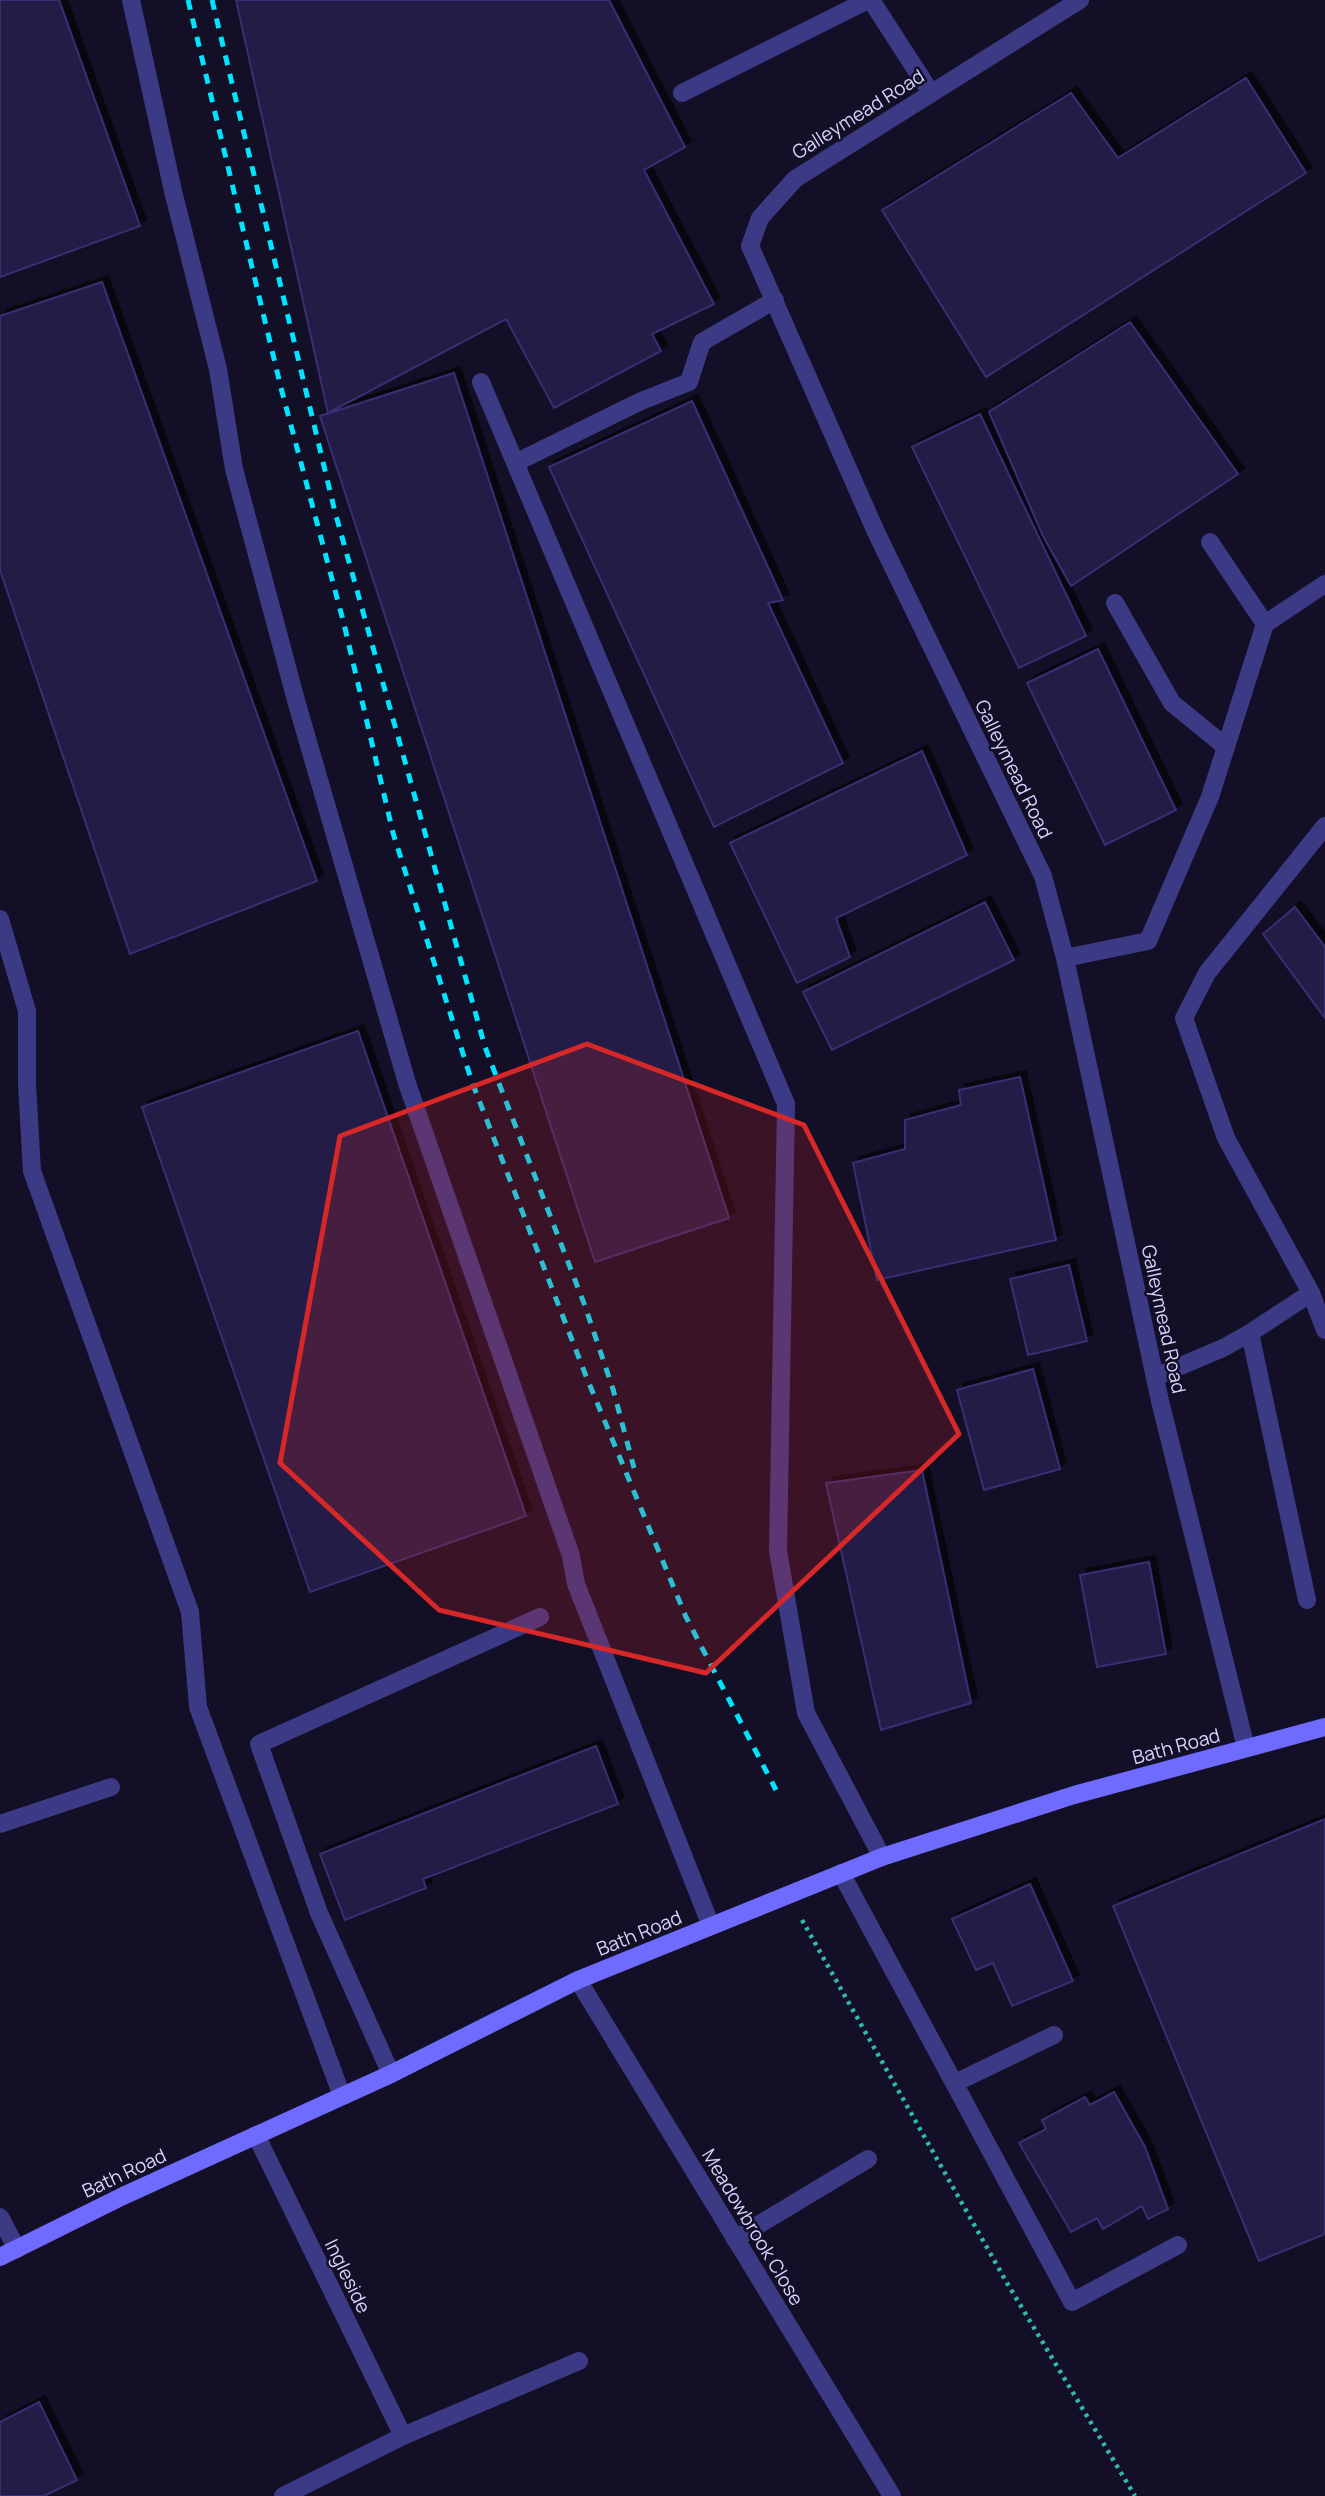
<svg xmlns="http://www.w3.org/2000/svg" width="1325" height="2496" font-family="Manrope,sans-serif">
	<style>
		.building { fill: #241b47; stroke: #3b2d73; stroke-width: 2; filter: url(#shadow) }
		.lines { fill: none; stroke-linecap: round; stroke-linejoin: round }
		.path { stroke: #2fb8b0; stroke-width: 4.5; stroke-dasharray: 3.5 5; stroke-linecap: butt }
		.lane { stroke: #3d3a85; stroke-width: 18 }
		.street { stroke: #3d3a85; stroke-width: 18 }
		.secondary { stroke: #6f6bff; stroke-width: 18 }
		.rail { stroke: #00e5ff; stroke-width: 5; stroke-dasharray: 10 9; stroke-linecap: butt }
		.marked { fill: #d62828; fill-opacity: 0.2; stroke: #d62828; stroke-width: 5; stroke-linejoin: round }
		.labels { text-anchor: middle; stroke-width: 5; stroke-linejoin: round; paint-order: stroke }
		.street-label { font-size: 19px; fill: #d9d4ff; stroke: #130f26 }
	</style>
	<defs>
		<filter id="shadow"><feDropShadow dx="6" dy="-6" stdDeviation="0" flood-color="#0009"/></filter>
	</defs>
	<rect width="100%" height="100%" fill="#130f26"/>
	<path class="building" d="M 0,0 L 59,0 L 140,226 L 0,277 Z
		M 236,0 L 609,0 L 685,147 L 644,170 L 714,304 L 652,334 L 661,351 L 554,408 L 506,319 L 328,413 Z
		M 1246,78 L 1306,173 L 986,377 L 882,210 L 1071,93 L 1118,158 Z
		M 102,282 L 317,881 L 130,954 L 0,570 L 0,316 Z
		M 1130,322 L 1238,474 L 1071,586 L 1043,536 L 989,412 Z
		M 454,373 L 729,1218 L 595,1262 L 320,416 Z
		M 692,401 L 783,600 L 768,603 L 843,763 L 714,827 L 549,467 Z
		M 980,414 L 1086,636 L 1019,668 L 912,447 Z
		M 1098,649 L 1176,810 L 1105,845 L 1027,683 Z
		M 922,751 L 967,855 L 836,918 L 850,957 L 797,983 L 730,843 Z
		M 985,902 L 1014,960 L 832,1050 L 803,992 Z
		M 1295,907 L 1325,947 L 1325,1018 L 1263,934 Z
		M 358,1031 L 526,1516 L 310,1592 L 142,1107 Z
		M 1020,1077 L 1056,1240 L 877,1280 L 853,1163 L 905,1149 L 905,1120 L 961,1105 L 959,1090 Z
		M 1069,1265 L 1087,1341 L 1028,1355 L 1010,1279 Z
		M 1033,1369 L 1060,1469 L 984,1490 L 957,1390 Z
		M 922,1470 L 971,1703 L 881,1730 L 826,1483 Z
		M 1149,1562 L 1166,1654 L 1097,1667 L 1080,1575 Z
		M 596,1746 L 618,1804 L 423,1879 L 426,1888 L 345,1920 L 320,1854 Z
		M 1325,1819 L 1325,2234 L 1259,2261 L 1113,1906 Z
		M 1030,1884 L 1073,1981 L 1012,2006 L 993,1963 L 976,1970 L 952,1919 Z
		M 1114,2092 L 1145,2147 L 1168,2209 L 1148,2219 L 1142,2206 L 1103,2229 L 1097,2218 L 1071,2232 L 1019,2143 L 1046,2129 L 1042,2120 L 1085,2097 L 1090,2105 Z
		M 39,2402 L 77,2480 L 44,2496 L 0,2496 L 0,2422 Z"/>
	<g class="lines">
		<path class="path" d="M 802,1920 L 1007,2283 L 1135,2496"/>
		<path class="lane" d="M 131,0 L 173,191 L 218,369 L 234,469 L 297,704 L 407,1083 L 571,1556 L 576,1584 L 711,1926
			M 871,0 L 931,93
			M 682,93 L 868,0
			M 481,382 L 786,1104 L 778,1551 L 806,1713 L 882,1857
			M 515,463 L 639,402 L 689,382 L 702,342 L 775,300
			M 1210,542 L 1265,624
			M 1115,603 L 1172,703 L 1226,747
			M 1325,826 L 1207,973 L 1184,1018 L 1226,1138 L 1311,1293 L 1325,1330
			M 0,919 L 27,1011 L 27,1085 L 32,1171 L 190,1612 L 198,1707 L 342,2096
			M 1065,958 L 1148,941 L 1210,797 L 1265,624 L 1325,584
			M 1250,1333 L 1307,1600
			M 1155,1377 L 1223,1348 L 1250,1333 L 1311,1293
			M 841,1873 L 1072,2302 L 1178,2245
			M 391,2074 L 319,1913 L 259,1744 L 540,1617
			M 955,2083 L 1054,2035
			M 735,2239 L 868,2159"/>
		<path class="street" d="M 1080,0 L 795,179 L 760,218 L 750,246 L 876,532 L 1043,876 L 1065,958 L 1160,1401 L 1246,1748
			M 0,1824 L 111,1787
			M 578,1980 L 892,2496
			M 256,2135 L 403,2436 L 579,2361
			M 0,2217 L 17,2249
			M 283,2496 L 403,2436"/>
		<path class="secondary" d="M 0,2257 L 123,2196 L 391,2074 L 578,1980 L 882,1857 L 1074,1795 L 1325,1727"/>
		<path class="rail" d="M 188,0 L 281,388 L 344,624 L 393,833 L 472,1082 L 586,1376 L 686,1617 L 776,1790
			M 212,0 L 335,512 L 485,1047 L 585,1306 L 613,1389 L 634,1468"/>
	</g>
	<path class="marked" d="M 587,1044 L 804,1125 L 959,1434 L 706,1673 L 439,1610 L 280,1463 L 340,1136 Z"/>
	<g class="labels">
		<g class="street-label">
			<text transform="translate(858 114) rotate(-32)" y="7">Galleymead Road</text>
			<text transform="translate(1014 769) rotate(64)" y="7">Galleymead Road</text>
			<text transform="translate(1164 1319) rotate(78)" y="7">Galleymead Road</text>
			<text transform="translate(1176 1746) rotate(-15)" y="7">Bath Road</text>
			<text transform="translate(639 1933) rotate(-22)" y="7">Bath Road</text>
			<text transform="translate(124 2173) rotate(-25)" y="7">Bath Road</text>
			<text transform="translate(753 2227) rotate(59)" y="7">Meadowbrook Close</text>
			<text transform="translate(348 2276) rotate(64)" y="7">Ingleside</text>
		</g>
	</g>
</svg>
